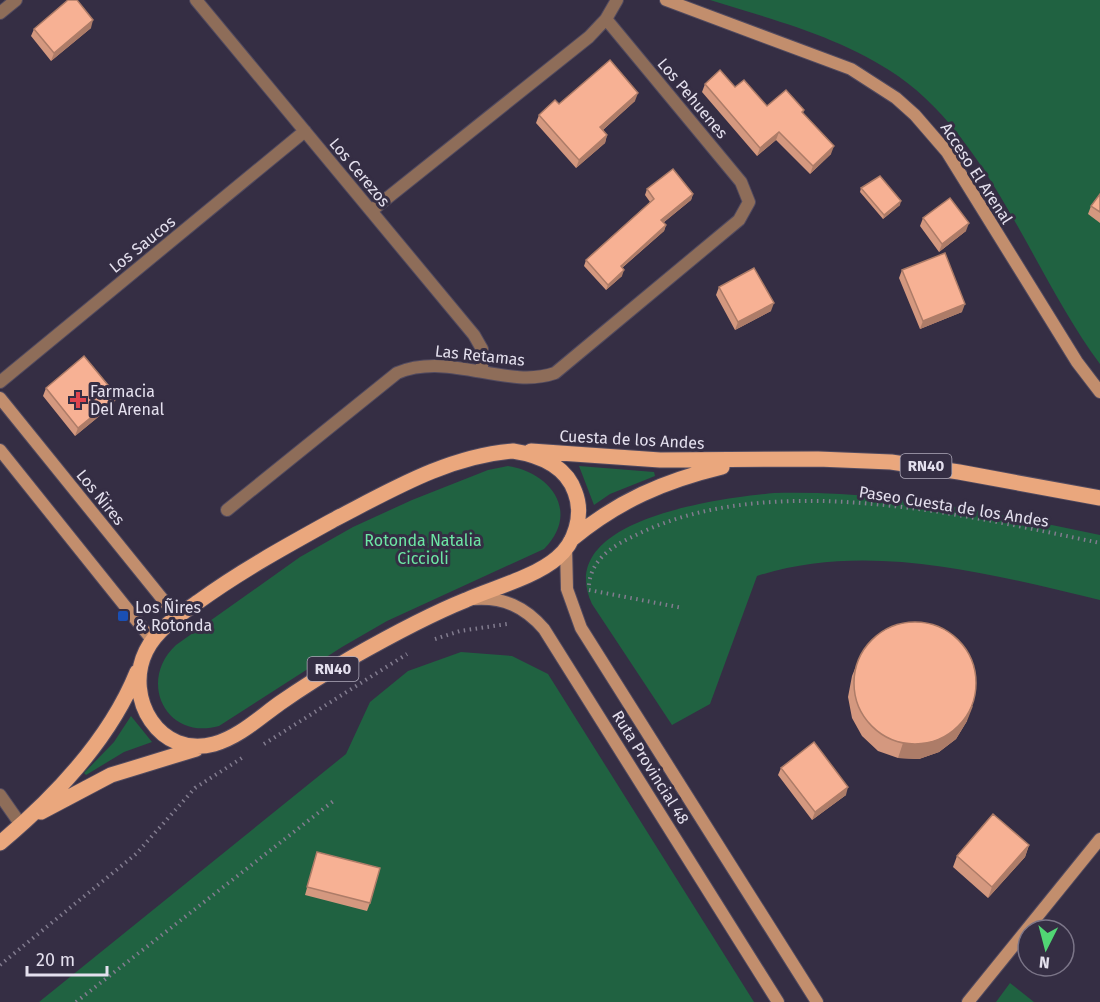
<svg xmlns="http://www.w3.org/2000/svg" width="1100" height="1002" font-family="'Fira Sans',sans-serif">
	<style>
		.green { fill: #206241 }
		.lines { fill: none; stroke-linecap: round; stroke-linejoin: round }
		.lane-casing { stroke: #514a5f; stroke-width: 14 }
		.street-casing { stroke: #514a5f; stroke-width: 14 }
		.secondary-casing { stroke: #514a5f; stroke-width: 14 }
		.primary-casing { stroke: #514a5f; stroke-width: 17 }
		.path { stroke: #827c8f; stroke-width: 4; stroke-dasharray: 1.5 4.5; stroke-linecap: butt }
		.lane { stroke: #8e6d59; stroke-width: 12 }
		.street { stroke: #8e6d59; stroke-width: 12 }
		.secondary { stroke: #c28e6d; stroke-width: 12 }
		.primary { stroke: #eaa77d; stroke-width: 15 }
		.wall { fill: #d4987f }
		.shaded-wall { fill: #ad7c68 }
		.building { fill: #f7b194; stroke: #ad7c68; stroke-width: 1.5 }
		.health-dot { fill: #e0444e; stroke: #352e44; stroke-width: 2 }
		.transit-dot { fill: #1a4fb4; stroke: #352e44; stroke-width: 2 }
		.labels { text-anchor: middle; stroke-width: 6; stroke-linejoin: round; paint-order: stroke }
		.shield { fill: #352e44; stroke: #b0abbb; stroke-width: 1.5 }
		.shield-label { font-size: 15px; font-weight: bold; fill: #e4e0ee }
		.street-label { font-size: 16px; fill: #e4e0ee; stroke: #352e44 }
		.poi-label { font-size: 16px; fill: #e4e0ee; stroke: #352e44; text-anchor: start }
		.park-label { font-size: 16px; fill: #6de7a5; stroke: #352e44 }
	</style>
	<rect width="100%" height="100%" fill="#352e44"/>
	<path class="green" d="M 710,0 L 1100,0 L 1100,364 C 1033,274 991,141 898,76 C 842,37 774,20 710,0 Z
		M 508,466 C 552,473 580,513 544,549 L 387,621 L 342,647 L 219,726 C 166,741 137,681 176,645 L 300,557 L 353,527 L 412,500 L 488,470 Z
		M 579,466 L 654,472 L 655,476 L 610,494 L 594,505 Z
		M 774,493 C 885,490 992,512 1100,535 L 1100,600 C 990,574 868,540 757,576 L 710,704 L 672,725 L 592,604 C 552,518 723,498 774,493 Z
		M 461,652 L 512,656 L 548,674 L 754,1002 L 39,1002 L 346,754 L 370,702 L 408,671 Z
		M 131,716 L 152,742 L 124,752 L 86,775 L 84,773 L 114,742 Z
		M 1010,983 L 1034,1002 L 996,1002 Z"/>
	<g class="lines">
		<defs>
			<path id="lane" d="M 0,795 L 21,825"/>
			<path id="street" d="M 196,0 L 474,335 L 482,349 L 482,371
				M 0,13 L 16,0
				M 371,211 L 589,37 L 606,19 L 617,0
				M 0,382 L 305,131
				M 227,510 L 397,373 C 450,351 507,390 555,373 L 739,220 L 749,202 L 741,182 L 606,19"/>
			<path id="secondary" d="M 666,0 L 851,69 L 896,98 L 915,115 L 947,152 L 1077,362 L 1100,392
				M 0,398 L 177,617
				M 0,450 L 153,641
				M 566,548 L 567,589 L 581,628 L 817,1002
				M 474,599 C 504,597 525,607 544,629 L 778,1002
				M 968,1002 L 1100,839"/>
			<path id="primary" d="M 513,451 C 539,455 566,466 575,492 C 584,515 575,543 557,558 C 535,577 493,588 466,600 C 426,616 388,637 351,658 C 327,672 303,687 280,703 C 259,718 239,737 214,744 C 160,759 123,698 146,651 C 156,630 179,615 198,602 C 242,570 290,544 337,518 C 393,489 449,456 513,451 Z
				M 531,451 L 660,460 L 818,459 L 891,462 L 959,472 L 1100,498
				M 572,539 C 618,501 664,481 722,467
				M 41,812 L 111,775 L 196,749
				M 0,843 C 55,797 110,739 137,672"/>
		</defs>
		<use href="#lane" class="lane-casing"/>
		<use href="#street" class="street-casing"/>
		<use href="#secondary" class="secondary-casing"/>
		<use href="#primary" class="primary-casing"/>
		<path class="path" d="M 589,585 C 591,559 614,545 636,535 C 770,469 961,514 1100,543
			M 589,590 L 683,608
			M 435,639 L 460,631 L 507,624
			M 264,744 L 407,654
			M 0,965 L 136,854 L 195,788 L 245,756
			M 76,1002 L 336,799"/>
		<use href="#lane" class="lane"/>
		<use href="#street" class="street"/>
		<use href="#secondary" class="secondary"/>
		<use href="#primary" class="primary"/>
	</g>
	<path class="wall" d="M 91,28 L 51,61 L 31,36 L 34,29 Z
		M 705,84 L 735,87 L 767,106 L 804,110 L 803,113 L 831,154 L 810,174 L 776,140 L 757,156 L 702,92 Z
		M 635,101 L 603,130 L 607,135 L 605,143 L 576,168 L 536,123 L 539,115 L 559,104 Z
		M 861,188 L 900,205 L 883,219 L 860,192 Z
		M 647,189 L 693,194 L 691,200 L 663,223 L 666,225 L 664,231 L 622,268 L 622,276 L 606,290 L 584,266 L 586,260 L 650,202 L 645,195 Z
		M 1100,194 L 1100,223 L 1088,214 L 1091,206 Z
		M 923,218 L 966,231 L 939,252 L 920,226 Z
		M 902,270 L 962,312 L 920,329 L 899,278 Z
		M 719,287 L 771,311 L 735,330 L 716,295 Z
		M 46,388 L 114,404 L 75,436 L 43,396 Z
		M 858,661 L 967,721 L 956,739 L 939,752 L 919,759 L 898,758 L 878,751 L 862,736 L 852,718 L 848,697 L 852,676 Z
		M 781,768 L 846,795 L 812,820 L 778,775 Z
		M 1029,845 L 1025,857 L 988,898 L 953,867 L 957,856 Z
		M 317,852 L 370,903 L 367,911 L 305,895 Z"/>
	<path class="shaded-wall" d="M 93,20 L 91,28 L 51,61 L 54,53 Z
		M 638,93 L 635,101 L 597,135 L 600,127 Z
		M 779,132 L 776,140 L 757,156 L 760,148 Z
		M 607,135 L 605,143 L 576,168 L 579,160 Z
		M 834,146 L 831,154 L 810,174 L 813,166 Z
		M 693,194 L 691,200 L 659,226 L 661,220 Z
		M 901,201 L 900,205 L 883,219 L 884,215 Z
		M 969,223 L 966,231 L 939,252 L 942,244 Z
		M 666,225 L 664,231 L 618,271 L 621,266 Z
		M 624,270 L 622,276 L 606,290 L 608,285 Z
		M 774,303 L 771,311 L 735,330 L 738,322 Z
		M 965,304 L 962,312 L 920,329 L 923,321 Z
		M 117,396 L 114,404 L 75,436 L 78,428 Z
		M 973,706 L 967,721 L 956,739 L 939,752 L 919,759 L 898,758 L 903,743 Z
		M 848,787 L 846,795 L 812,820 L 815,812 Z
		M 1029,845 L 1025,857 L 988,898 L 992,887 Z"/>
	<path class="building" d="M 68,0 L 77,0 L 93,20 L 54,53 L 34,29 Z
		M 610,60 L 638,93 L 600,127 L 607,135 L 579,160 L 539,115 L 555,100 L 559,104 Z
		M 720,70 L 735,87 L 744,80 L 767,106 L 786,90 L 804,110 L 802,112 L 834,146 L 813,166 L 779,132 L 760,148 L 705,84 Z
		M 673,169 L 693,194 L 661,220 L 666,225 L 621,266 L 624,270 L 608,285 L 586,260 L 654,199 L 647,189 Z
		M 880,176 L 901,201 L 884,215 L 861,188 Z
		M 1100,194 L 1100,212 L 1091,206 Z
		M 950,198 L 969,223 L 942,244 L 923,218 Z
		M 945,253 L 965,304 L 923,321 L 902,270 Z
		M 754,268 L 774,303 L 738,322 L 719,287 Z
		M 84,356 L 117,396 L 78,428 L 46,388 Z
		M854 683a61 61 0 1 1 122 0a61 61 0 1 1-122 0Z
		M 814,742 L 848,787 L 815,812 L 781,768 Z
		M 993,814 L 1029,845 L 992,887 L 957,856 Z
		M 317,852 L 380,868 L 370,903 L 307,887 Z"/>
	<path class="health-dot" d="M75 391h6v6h6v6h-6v6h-6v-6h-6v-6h6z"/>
	<rect class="transit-dot" x="117" y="610" width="12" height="12" rx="3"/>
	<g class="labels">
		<g class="shield">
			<rect x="900.5" y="454" width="51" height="24" rx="4.5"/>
			<rect x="307.5" y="657" width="51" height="24" rx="4.5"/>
		</g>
		<g class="shield-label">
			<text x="926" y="471">RN40</text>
			<text x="333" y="674">RN40</text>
		</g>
		<g class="street-label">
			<text transform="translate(693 98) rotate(50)" y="6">Los Pehuenes</text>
			<text transform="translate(360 172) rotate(50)" y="6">Los Cerezos</text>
			<text transform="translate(977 173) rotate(57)" y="6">Acceso El Arenal</text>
			<text transform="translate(142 244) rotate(-39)" y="6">Los Saucos</text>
			<text transform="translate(480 355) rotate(6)" y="6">Las Retamas</text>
			<text transform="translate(632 439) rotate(3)" y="6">Cuesta de los Andes</text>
			<text transform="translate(101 497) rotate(51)" y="6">Los Ñires</text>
			<text transform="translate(954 506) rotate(9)" y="6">Paseo Cuesta de los Andes</text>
			<text transform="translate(651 767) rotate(58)" y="6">Ruta Provincial 48</text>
		</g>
		<g class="poi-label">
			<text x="90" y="397">Farmacia<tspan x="90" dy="18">Del Arenal</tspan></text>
			<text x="135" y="613">Los Ñires<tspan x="135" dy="18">&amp; Rotonda</tspan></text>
		</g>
		<g class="park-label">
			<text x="423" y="546">Rotonda Natalia<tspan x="423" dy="18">Ciccioli</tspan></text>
		</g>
	</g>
	<g transform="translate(1046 948) rotate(186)"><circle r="28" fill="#352e44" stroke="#7b7588" stroke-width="1.5"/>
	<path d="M0-4.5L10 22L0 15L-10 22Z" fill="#51d674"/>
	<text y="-9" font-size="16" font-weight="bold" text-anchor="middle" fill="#e4e0ee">N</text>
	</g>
	<path d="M27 966v9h80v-9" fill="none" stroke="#e4e0ee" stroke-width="3"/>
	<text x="36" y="966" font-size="18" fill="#e4e0ee" stroke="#352e44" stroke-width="4.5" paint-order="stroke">20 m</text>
</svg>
